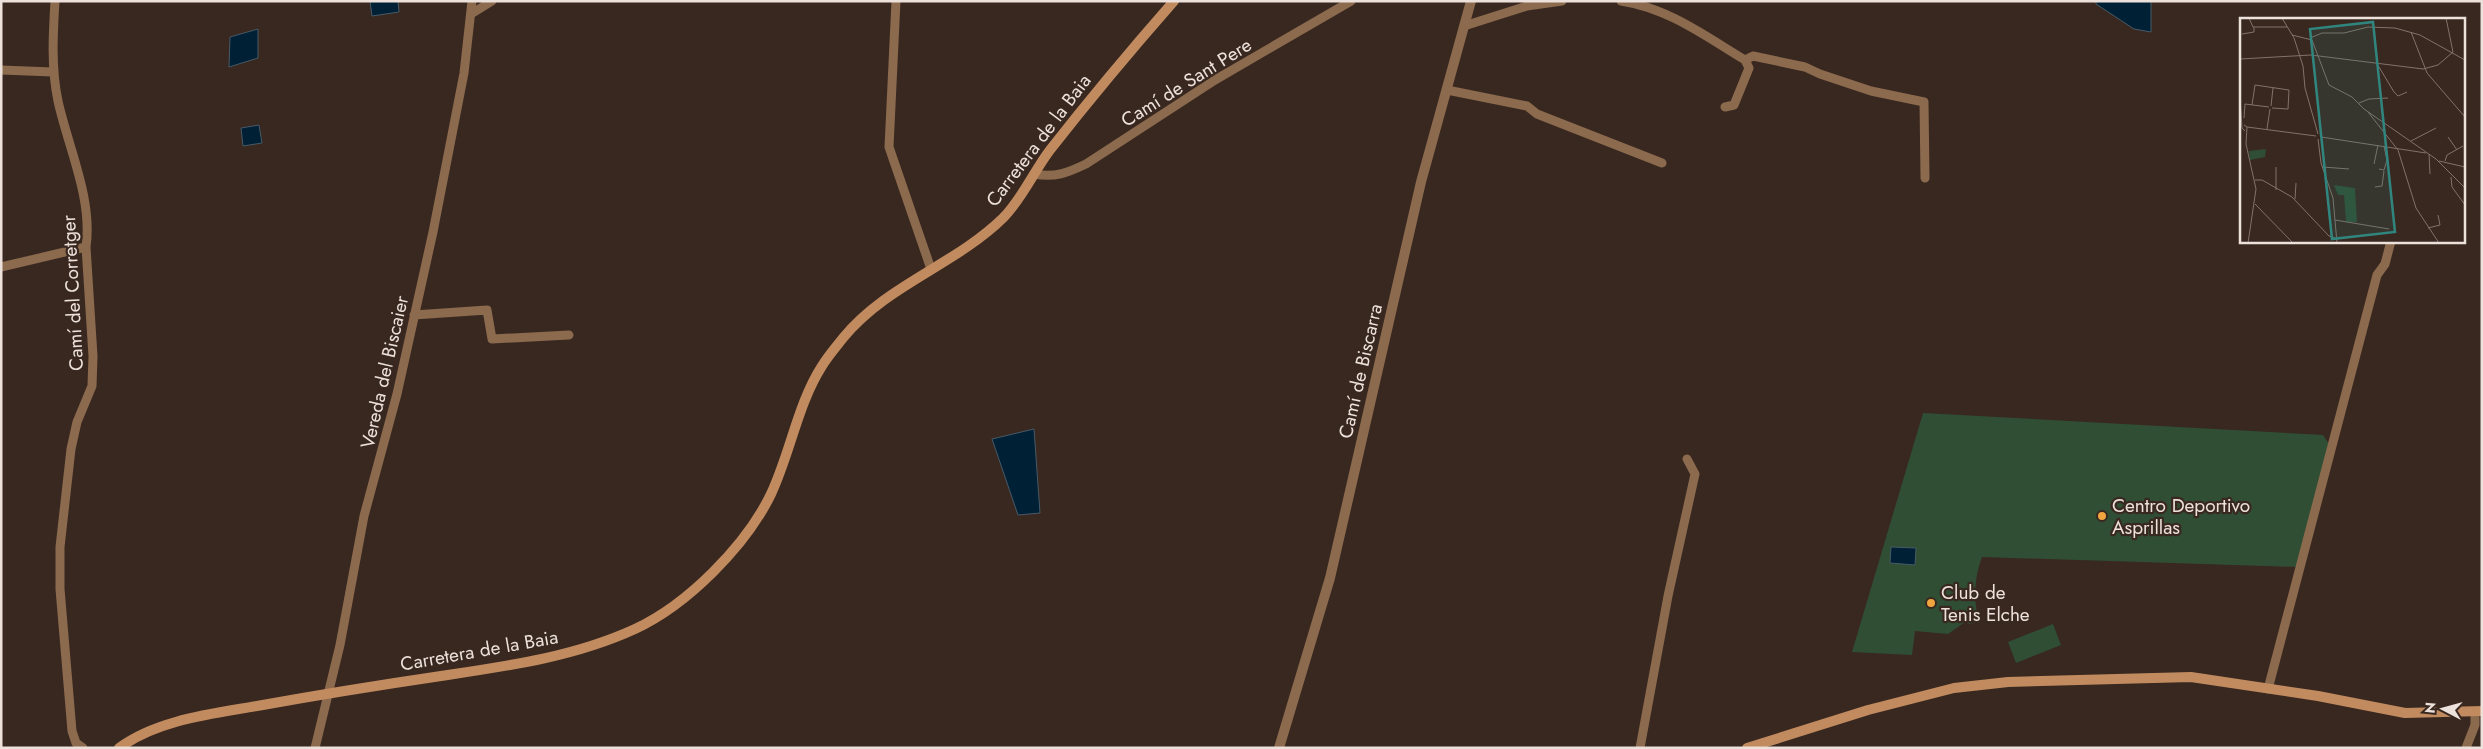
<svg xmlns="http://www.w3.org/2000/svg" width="2483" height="749" font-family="Jost,sans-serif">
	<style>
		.green { fill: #2f4e34 }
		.water { fill: #002035; stroke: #475a67 }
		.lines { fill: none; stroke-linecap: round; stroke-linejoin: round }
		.minor { stroke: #8b6a4e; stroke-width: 9 }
		.tertiary { stroke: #8b6a4e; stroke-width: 10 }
		.secondary { stroke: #c18b5f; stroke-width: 10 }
		.poi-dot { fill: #f1a540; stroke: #392820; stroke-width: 2 }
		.labels { text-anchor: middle; stroke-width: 4.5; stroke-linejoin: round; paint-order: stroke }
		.street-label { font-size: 19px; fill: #ede1dc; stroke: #392820 }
		.poi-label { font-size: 19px; fill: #ede1dc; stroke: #392820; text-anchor: start }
		.inset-road { fill: none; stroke: #81726b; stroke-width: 1 }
		.view { fill: #30867e; fill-opacity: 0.15; stroke: #30867e; stroke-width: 2.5 }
		.inset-edge { fill: none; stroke: #ede1dc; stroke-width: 2.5 }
	</style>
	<rect width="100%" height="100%" fill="#392820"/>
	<path class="green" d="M 1923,413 L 2323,435 L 2329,444 L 2299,567 L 1982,557 C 1975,575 1972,603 1980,621 L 1969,624 L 1965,622 L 1948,634 L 1915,631 L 1912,655 L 1852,652 Z
		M 2053,624 L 2061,645 L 2016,663 L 2008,642 Z"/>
	<path class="water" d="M 370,1 L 398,1 L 399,12 L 372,16 Z
		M 2096,1 L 2151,1 L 2151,32 L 2134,29 L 2096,4 Z
		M 258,29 L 258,58 L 229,67 L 230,37 Z
		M 259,125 L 262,143 L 243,146 L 241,128 Z
		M 1034,429 L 1040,513 L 1018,515 L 992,439 Z
		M 1891,547 L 1916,548 L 1915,565 L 1890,563 Z"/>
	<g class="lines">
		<path class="minor" d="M 55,1 C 53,34 51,68 58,101 C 68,147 93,199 86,247 L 93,356 L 92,386 L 77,422 L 71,449 L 60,547 L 60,589 L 72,731 L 76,743 L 83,748
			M 896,1 L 889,147 L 931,269
			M 1621,1 C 1668,8 1705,36 1745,60 L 1749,68 L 1734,105 L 1725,107
			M 471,14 L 492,1
			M 1464,26 L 1527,6 L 1562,1
			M 1745,60 L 1753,56 L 1805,67 L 1820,74 L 1871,91 L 1924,102 L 1925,178
			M 1,70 L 53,72
			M 1447,90 L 1527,106 L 1537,114 L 1662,163
			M 1034,174 C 1055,178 1067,173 1086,164 L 1215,80 L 1351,1
			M 1,267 L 86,247
			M 414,315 L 487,310 L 492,339 L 569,335
			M 2268,689 L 2377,275 L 2385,264 L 2391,241
			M 315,748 L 340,645 L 364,516 L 397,394 L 433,232 L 464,73 L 472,1
			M 1640,748 L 1668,596 L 1695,474 L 1687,459
			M 2466,748 L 2475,725 L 2475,712"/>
		<path class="tertiary" d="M 1279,748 L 1330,578 L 1421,182 L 1471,1"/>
		<path class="secondary" d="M 119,748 C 157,720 211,714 257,706 C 318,695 380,685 441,676 C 508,666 574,657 635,629 C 687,605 746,546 771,494 C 790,454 798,403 822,366 C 828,356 836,347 843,338 C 886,285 955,265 1003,218 C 1022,199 1034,171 1050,150 C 1090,99 1131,50 1174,1
			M 1747,748 L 1868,710 L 1954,688 L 2008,682 L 2191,677 L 2318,696 L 2405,713 L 2482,711"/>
	</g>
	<g class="poi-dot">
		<circle cx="2102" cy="516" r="5"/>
		<circle cx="1931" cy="603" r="5"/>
	</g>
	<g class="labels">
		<g class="street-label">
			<text transform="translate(1186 82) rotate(-32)" y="7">Camí de Sant Pere</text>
			<text transform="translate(1038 140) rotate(-53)" y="7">Carretera de la Baia</text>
			<text transform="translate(72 293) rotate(-93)" y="7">Camí del Corretger</text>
			<text transform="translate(1360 371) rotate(-77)" y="7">Camí de Biscarra</text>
			<text transform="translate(384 372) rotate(-77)" y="7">Vereda del Biscaier</text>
			<text transform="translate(479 650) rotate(-10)" y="7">Carretera de la Baia</text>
		</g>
		<g class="poi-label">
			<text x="2112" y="512">Centro Deportivo<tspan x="2112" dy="22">Asprillas</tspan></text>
			<text x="1941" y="599">Club de<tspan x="1941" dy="22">Tenis Elche</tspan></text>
		</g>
	</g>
	<g transform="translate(2240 18)">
		<rect width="225" height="225" fill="#392820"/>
		<path d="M 26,131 L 25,139 L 10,142 L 9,133 ZM 94,167 L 115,170 L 117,204 L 106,204 L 104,177 L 98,177 Z" fill="#2f4e34"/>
		<path class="inset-road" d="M 9,0 L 13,9 L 47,9M 42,0 L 54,20 L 63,48 L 65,70 L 78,116M 206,0 L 213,34M 171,14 L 187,55 L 225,99M 2,16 L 14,14 L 14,9M 52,17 L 72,22 L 89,67 L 112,79 L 124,91 L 196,141 L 225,170M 70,20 L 82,15 L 104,15 L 128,9 L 155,10 L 180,17 L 225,42M 0,41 L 71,37 L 183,51 L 198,47 L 213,34M 136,44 L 154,74 L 158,78 L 167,74M 0,79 L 2,110 L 5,113M 119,85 L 129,81 L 148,80M 12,87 L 15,67 L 49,72 L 48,91 L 32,90M 31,88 L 33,70M 128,94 L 158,132 L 176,190 L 199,225M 4,100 L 5,86 L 29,89M 4,107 L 7,109 L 6,126 L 16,171 L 8,225M 7,109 L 76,118M 27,111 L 30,91M 81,119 L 186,135M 208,119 L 217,132M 78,121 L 81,145 L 93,180 L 97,225M 171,123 L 196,110M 189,136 L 190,156M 199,143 L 225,149M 205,143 L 207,137 L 223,128M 134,146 L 138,127M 83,149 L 109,151M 139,151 L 144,152 L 147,142 L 144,128M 211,159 L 212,169 L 225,187M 15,162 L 22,162 L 52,179 L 89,218 L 95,220M 135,169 L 142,168 L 144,153M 36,172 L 36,149M 55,181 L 56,165M 15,186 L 53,225M 95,202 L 149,211M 188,210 L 200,207 L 198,197"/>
		<path class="view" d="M 133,4 L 155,214 L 92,221 L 70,11 Z"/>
		<rect width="225" height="225" class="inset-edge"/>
	</g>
	<rect width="2483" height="749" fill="none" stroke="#ede1dc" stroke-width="5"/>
	<g transform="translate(2443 709) rotate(276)" stroke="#392820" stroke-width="4" paint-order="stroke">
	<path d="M0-4L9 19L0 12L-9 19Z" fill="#ede1dc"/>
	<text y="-8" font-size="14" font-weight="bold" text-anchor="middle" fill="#ede1dc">N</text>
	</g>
</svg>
